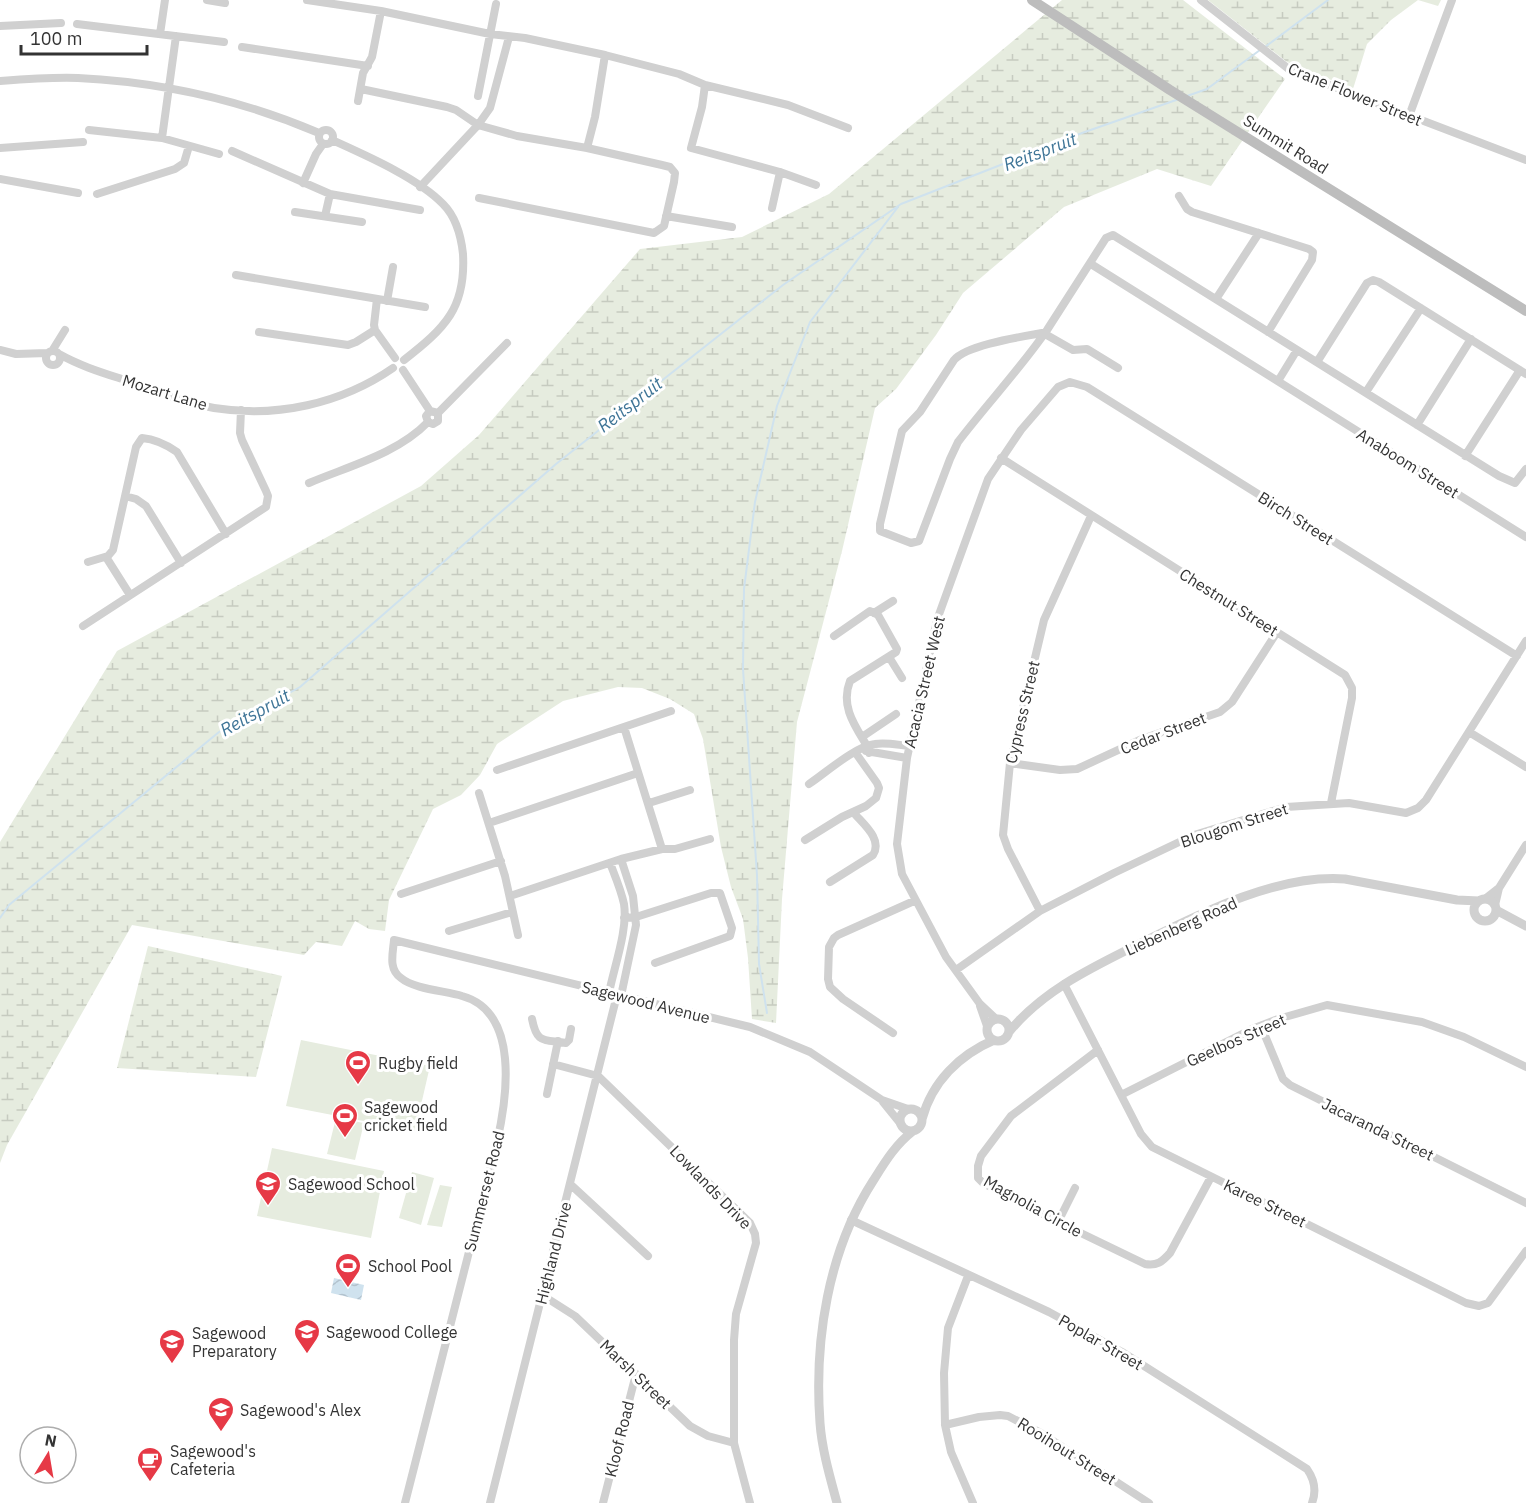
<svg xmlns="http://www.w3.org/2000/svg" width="1526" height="1503" font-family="'IBM Plex Sans',sans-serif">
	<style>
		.wetland { fill: url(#wetland-marsh) }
		.pitch { fill: #e6ecdf }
		.water { fill: url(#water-waves) }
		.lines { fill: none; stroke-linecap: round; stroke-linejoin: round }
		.stream { stroke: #cfe2ee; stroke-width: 2 }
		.minor { stroke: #d0d0d0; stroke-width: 8 }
		.tertiary { stroke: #d0d0d0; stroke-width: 9 }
		.secondary { stroke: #bdbdbd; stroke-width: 10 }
		.labels { text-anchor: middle; stroke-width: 6; stroke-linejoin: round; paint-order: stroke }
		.street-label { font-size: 16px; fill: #333; stroke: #fff }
		.poi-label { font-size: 16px; fill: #333; stroke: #fff; text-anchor: start }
		.water-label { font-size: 18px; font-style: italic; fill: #3f7597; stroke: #fff }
	</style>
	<defs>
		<pattern id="wetland-marsh" width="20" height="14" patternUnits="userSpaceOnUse" patternTransform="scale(1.5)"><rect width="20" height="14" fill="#e6ecdf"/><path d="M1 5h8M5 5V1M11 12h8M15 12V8" fill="none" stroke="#c6cbc0"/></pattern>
		<pattern id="water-waves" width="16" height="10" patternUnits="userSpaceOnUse" patternTransform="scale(1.5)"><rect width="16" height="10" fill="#cfe2ee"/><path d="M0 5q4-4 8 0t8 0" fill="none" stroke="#b2c2cd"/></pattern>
	</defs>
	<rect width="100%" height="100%" fill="#fff"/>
	<path class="wetland" d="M 1062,0 L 1183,0 L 1285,79 L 1211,186 L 1157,169 L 1064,207 L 963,293 L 936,335 L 896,389 L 875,408 L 842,551 L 797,722 L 782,899 L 776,1023 L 752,1019 L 748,958 L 743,919 L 731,887 L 721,847 L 703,739 L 694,714 L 670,699 L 642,688 L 618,687 L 563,701 L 497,744 L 480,775 L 461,795 L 433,809 L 389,900 L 385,931 L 369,929 L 355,921 L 342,946 L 316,942 L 304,955 L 132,925 L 7,1145 L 0,1163 L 0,842 L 117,651 L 421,486 L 479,435 L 640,249 L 742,237 L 829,194 Z
		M 1208,0 L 1441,0 L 1438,6 L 1418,0 L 1391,20 L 1367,44 L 1353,89 L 1287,62 Z
		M 148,946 L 282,976 L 256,1077 L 117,1068 Z"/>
	<path class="pitch" d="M 301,1040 L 430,1066 L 415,1131 L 286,1106 Z
		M 336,1118 L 364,1123 L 355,1160 L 327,1154 Z
		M 272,1148 L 384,1171 L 371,1238 L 257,1216 Z
		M 412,1172 L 434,1178 L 421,1225 L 399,1218 Z
		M 440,1185 L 452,1187 L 442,1227 L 427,1225 Z"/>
	<path class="water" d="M 334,1278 L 364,1285 L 361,1300 L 331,1293 Z"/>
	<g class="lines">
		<path class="stream" d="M 1265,47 L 1328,0
			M 1187,96 L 1207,89 L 1260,50
			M 0,918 L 9,905 L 219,732 L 300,687 L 556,464 L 783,285 L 901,204 L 1082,133 L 1179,99
			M 767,1013 L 759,964 L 757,875 L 743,669 L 744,589 L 755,502 L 777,406 L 810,322 L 898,207"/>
		<path class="minor" d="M 207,0 L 225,3
			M 307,0 L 381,11 L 490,34 L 525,38 L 605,55 L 595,117 L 587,148
			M 1201,0 L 1290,70 L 1526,160
			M 77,24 L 224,42
			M 0,26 L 61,23
			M 160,34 L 165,0
			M 242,47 L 368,66
			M 605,55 L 679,74 L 705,85 L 702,107 L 691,148 L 780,172 L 816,185
			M 0,81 C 26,79 52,77 78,78 C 161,82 244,101 319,133
			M 705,85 L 788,105 L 848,128
			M 361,89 L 447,107 L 456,110 L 478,125 L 517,136 L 587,148 L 662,165 L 670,167 L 675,173 L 674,182 L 664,226 L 654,233 L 479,198
			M 478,96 L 496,4
			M 358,101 L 363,73 L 372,57 L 381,11
			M 1409,116 L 1452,0
			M319 137a7 7 0 1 1 14 0a7 7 0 1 1-14 0Z
			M 89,130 L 162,138 L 219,154
			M 162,138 L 176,36
			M 332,140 C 365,155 418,178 443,204 C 456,217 461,235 463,254 C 466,308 445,328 404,360
			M 0,148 L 83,142
			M 232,151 L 330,194 L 420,210
			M 0,179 L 78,193
			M 303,183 L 316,154 L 323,144
			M 420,187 L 478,125 L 490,108 L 509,37
			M 97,194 L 175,169 L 184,163 L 189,146
			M 1179,196 L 1187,209 L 1192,212 L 1309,249 L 1313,252 L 1312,260 L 1268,332
			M 772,208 L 780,172
			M 295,212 L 362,222
			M 325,216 L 330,194
			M 666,216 L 732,227
			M 1091,264 L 1526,537
			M 236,275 L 425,307
			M 377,299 L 374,325 L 375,330 L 395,358
			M 1216,299 L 1259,233
			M 387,301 L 393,267
			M 259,332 L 348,345 L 356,342 L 375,330
			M 0,350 L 16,354 L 47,353
			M46 358a7 7 0 1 1 14 0a7 7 0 1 1-14 0Z
			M 52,351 L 65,330
			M 59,354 C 82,367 107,374 131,382 C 158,392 186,403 214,408 C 276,418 341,404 393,368
			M 1317,362 L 1367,283 L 1373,280 L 1379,282 L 1526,374
			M 1118,368 L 1087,349 L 1073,350 L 1045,334 L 1042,333 C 1020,337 967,345 954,360 L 920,412 L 902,431 L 880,524 L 880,531 L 911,543 L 919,541 L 950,459 L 958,442 C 987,404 1020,369 1047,330 L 1106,238 L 1113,235 L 1499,476 L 1515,483 L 1526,469
			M 403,370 L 430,411
			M 1278,381 L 1297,350
			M 1366,392 L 1421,308
			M 438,413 L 507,343
			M 1417,425 L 1471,339
			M 1465,456 L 1520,370
			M 1001,458 L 1345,675 L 1352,688 L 1352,698 L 1331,803
			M 309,483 C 349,466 397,454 428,422 L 426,416 L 430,411 L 438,413 L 438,421 L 433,424 L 428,422
			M 125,496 L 136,499 L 146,506 L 181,563
			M 106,557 L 130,595
			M 88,562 L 108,556 L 113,550 L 136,447 L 142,438 C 154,439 167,445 177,452 L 226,534
			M 874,613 L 893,601
			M 83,626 L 266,507 L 268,496 L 266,491 L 242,440 L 240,433 L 241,410
			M 834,636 L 870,611 L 878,615 L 897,649 L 896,652 L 850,681 C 840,706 855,726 867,746 L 869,753
			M 889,657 L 902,678
			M 624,727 L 662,849
			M 1469,732 L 1526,767
			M 862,737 L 896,714
			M 866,751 L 907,758
			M 1010,763 L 1060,770 L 1077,769 L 1142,739 L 1220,712 L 1232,702 L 1277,632
			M 497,770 L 671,711
			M 809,784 C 827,772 854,747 875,744 C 886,742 898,745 909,746
			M 479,793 L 505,876 L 518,935
			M 649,803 L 690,790
			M 489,823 L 638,773
			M 805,840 L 842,817 L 866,806 L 876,798 L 879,788 L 877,783 L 855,752
			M 610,863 C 615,876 621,890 624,904 C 628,930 614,967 609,993 L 612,998
			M 830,882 L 873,855 C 883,839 863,824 853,812
			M 401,894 L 501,861
			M 510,896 L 621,859 L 662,849 L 675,849 L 710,839
			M 1485,899 L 1499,888
			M 1495,905 L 1499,888 L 1526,845
			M 1040,911 L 1008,849 L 1003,835 L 1010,763 L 1044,620 L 1091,516
			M 624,918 L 636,917 L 711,893 L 720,893 L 732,928 L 730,936 L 655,963
			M 449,931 L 512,912
			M 956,970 L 1040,911 L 1114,873 L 1194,835 L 1286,807 L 1349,803 L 1406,813 L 1418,808 L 1426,800 L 1526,641
			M 1064,984 L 1141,1134 L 1152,1147 L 1466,1303 L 1479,1306 L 1488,1303 L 1526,1251
			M 980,1006 L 987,1026
			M 532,1019 C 537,1044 543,1039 566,1043 L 569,1040 L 571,1029
			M 996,1019 L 980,1004 L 946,957 L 902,874 L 897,844 L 907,758 L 937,620 L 988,479 L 1021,430 L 1058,387 L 1070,382 L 1087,387 L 1517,656
			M 1261,1026 L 1283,1079 L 1290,1085 L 1526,1203
			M 893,1033 L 843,999 L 830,987 L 828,979 L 829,947 L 834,938 L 838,935 L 914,901
			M 1098,1050 L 1011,1116 L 981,1156 L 978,1166 L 978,1178 L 983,1183 L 1058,1222 L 1145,1264 C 1157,1266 1162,1262 1170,1253 L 1211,1177
			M 553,1064 L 598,1076 L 750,1223 L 755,1234 L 756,1243 L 736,1314 L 734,1340 L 734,1443 L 750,1503
			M 547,1094 L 558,1041
			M 1121,1095 L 1252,1029 L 1278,1019 L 1327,1005 L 1422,1022 L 1464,1037 L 1526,1067
			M 883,1102 L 900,1123
			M 570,1184 L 648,1256
			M 851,1220 L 1049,1312 L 1122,1352 L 1307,1469 C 1314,1479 1317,1490 1312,1503
			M 1058,1222 L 1075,1188
			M 968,1276 L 948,1328 L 944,1373 L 945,1425 L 951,1452 L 973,1503
			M 542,1295 L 575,1316 L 690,1426 L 708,1436 L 734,1443
			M 945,1425 L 979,1417 L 1000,1415 L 1008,1416 L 1041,1433 L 1149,1503
			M 405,1503 L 497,1142 C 507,1098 520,1012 462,996 C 446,991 414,989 401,978 C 388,969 393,953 394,940 L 750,1027 L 810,1052 L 882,1100 L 908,1109
			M 490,1503 L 615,1003 L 621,996 L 636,925 L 633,896 L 621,859
			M 603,1503 L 636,1374"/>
		<path class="tertiary" d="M1474 910a11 11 0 1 1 22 0a11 11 0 1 1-22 0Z
			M 1496,910 L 1526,926
			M987 1030a11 11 0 1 1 22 0a11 11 0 1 1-22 0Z
			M 1009,1032 C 1043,990 1093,967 1141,943 C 1201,913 1277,874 1345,879 L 1457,900 L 1479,901
			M900 1120a11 11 0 1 1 22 0a11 11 0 1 1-22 0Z
			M 922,1119 C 932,1082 959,1055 994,1040
			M 837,1503 C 830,1477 822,1450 820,1423 C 814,1340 828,1251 873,1181 C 885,1162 895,1145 913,1131"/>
		<path class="secondary" d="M 1032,0 L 1170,90 L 1526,311"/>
	</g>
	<defs>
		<symbol id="stadium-pin" viewBox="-11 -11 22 30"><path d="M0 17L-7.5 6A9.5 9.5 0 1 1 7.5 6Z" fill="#e63946" stroke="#fff"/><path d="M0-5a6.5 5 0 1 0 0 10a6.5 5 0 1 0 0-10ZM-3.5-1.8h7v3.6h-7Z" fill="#fff"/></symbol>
		<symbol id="school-pin" viewBox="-11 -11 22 30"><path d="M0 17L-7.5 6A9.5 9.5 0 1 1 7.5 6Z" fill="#e63946" stroke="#fff"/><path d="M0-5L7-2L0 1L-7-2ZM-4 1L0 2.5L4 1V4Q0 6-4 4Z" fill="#fff"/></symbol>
		<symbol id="cafe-pin" viewBox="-11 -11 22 30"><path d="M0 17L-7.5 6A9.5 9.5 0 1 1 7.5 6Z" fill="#e63946" stroke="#fff"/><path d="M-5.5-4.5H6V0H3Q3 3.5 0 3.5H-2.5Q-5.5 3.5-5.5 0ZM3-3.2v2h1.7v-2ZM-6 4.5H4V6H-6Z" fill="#fff"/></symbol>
	</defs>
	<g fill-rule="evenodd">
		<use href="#stadium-pin" x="343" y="1048" width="30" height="40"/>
		<use href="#stadium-pin" x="330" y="1101" width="30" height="40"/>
		<use href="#school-pin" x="253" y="1169" width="30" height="40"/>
		<use href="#stadium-pin" x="333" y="1251" width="30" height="40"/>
		<use href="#school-pin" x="292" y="1317" width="30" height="40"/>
		<use href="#school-pin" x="157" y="1327" width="30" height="40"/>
		<use href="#school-pin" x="206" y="1395" width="30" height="40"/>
		<use href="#cafe-pin" x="135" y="1445" width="30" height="40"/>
	</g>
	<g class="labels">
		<g class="street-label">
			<text transform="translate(1355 94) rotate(22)" y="6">Crane Flower Street</text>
			<text transform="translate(1286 144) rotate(32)" y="6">Summit Road</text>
			<text transform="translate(165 392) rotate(17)" y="6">Mozart Lane</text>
			<text transform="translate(1408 463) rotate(32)" y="6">Anaboom Street</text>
			<text transform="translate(1296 518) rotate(32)" y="6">Birch Street</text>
			<text transform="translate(1229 602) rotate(32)" y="6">Chestnut Street</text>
			<text transform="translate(924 682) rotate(-77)" y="6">Acacia Street West</text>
			<text transform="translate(1022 712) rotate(-77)" y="6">Cypress Street</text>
			<text transform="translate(1163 733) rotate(-21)" y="6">Cedar Street</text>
			<text transform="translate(1234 825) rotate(-18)" y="6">Blougom Street</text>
			<text transform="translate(1181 926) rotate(-24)" y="6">Liebenberg Road</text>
			<text transform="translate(646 1002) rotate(14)" y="6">Sagewood Avenue</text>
			<text transform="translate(1236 1040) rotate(-24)" y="6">Geelbos Street</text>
			<text transform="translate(1378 1129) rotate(26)" y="6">Jacaranda Street</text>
			<text transform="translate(711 1187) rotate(46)" y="6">Lowlands Drive</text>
			<text transform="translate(484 1191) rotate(-76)" y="6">Summerset Road</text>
			<text transform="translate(1265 1203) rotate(26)" y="6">Karee Street</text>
			<text transform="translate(1033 1206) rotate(29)" y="6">Magnolia Circle</text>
			<text transform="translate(553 1253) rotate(-76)" y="6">Highland Drive</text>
			<text transform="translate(1101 1342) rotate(30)" y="6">Poplar Street</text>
			<text transform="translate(636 1374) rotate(44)" y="6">Marsh Street</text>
			<text transform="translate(619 1439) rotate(-76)" y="6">Kloof Road</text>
			<text transform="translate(1067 1451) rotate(32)" y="6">Rooihout Street</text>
		</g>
		<g class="poi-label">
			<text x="378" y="1069">Rugby field</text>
			<text x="364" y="1113">Sagewood<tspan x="364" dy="18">cricket field</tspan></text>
			<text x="288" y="1190">Sagewood School</text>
			<text x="368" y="1272">School Pool</text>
			<text x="326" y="1338">Sagewood College</text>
			<text x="192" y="1339">Sagewood<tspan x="192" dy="18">Preparatory</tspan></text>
			<text x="240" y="1416">Sagewood's Alex</text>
			<text x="170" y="1457">Sagewood's<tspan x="170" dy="18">Cafeteria</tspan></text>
		</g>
		<g class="water-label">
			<text transform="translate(1040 152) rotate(-21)" y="6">Reitspruit</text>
			<text transform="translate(630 405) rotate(-38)" y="6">Reitspruit</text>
			<text transform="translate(255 713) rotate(-29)" y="6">Reitspruit</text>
		</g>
	</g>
	<g transform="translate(48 1455) rotate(11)"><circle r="28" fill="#ffffff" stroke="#adadad" stroke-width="1.5"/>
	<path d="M0-4.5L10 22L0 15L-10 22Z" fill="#e63946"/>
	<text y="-9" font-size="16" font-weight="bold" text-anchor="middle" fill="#333333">N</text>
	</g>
	<path d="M21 45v9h126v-9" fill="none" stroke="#333333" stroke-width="3"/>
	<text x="30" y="45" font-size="18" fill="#333333" stroke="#ffffff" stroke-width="4.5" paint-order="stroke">100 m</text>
</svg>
